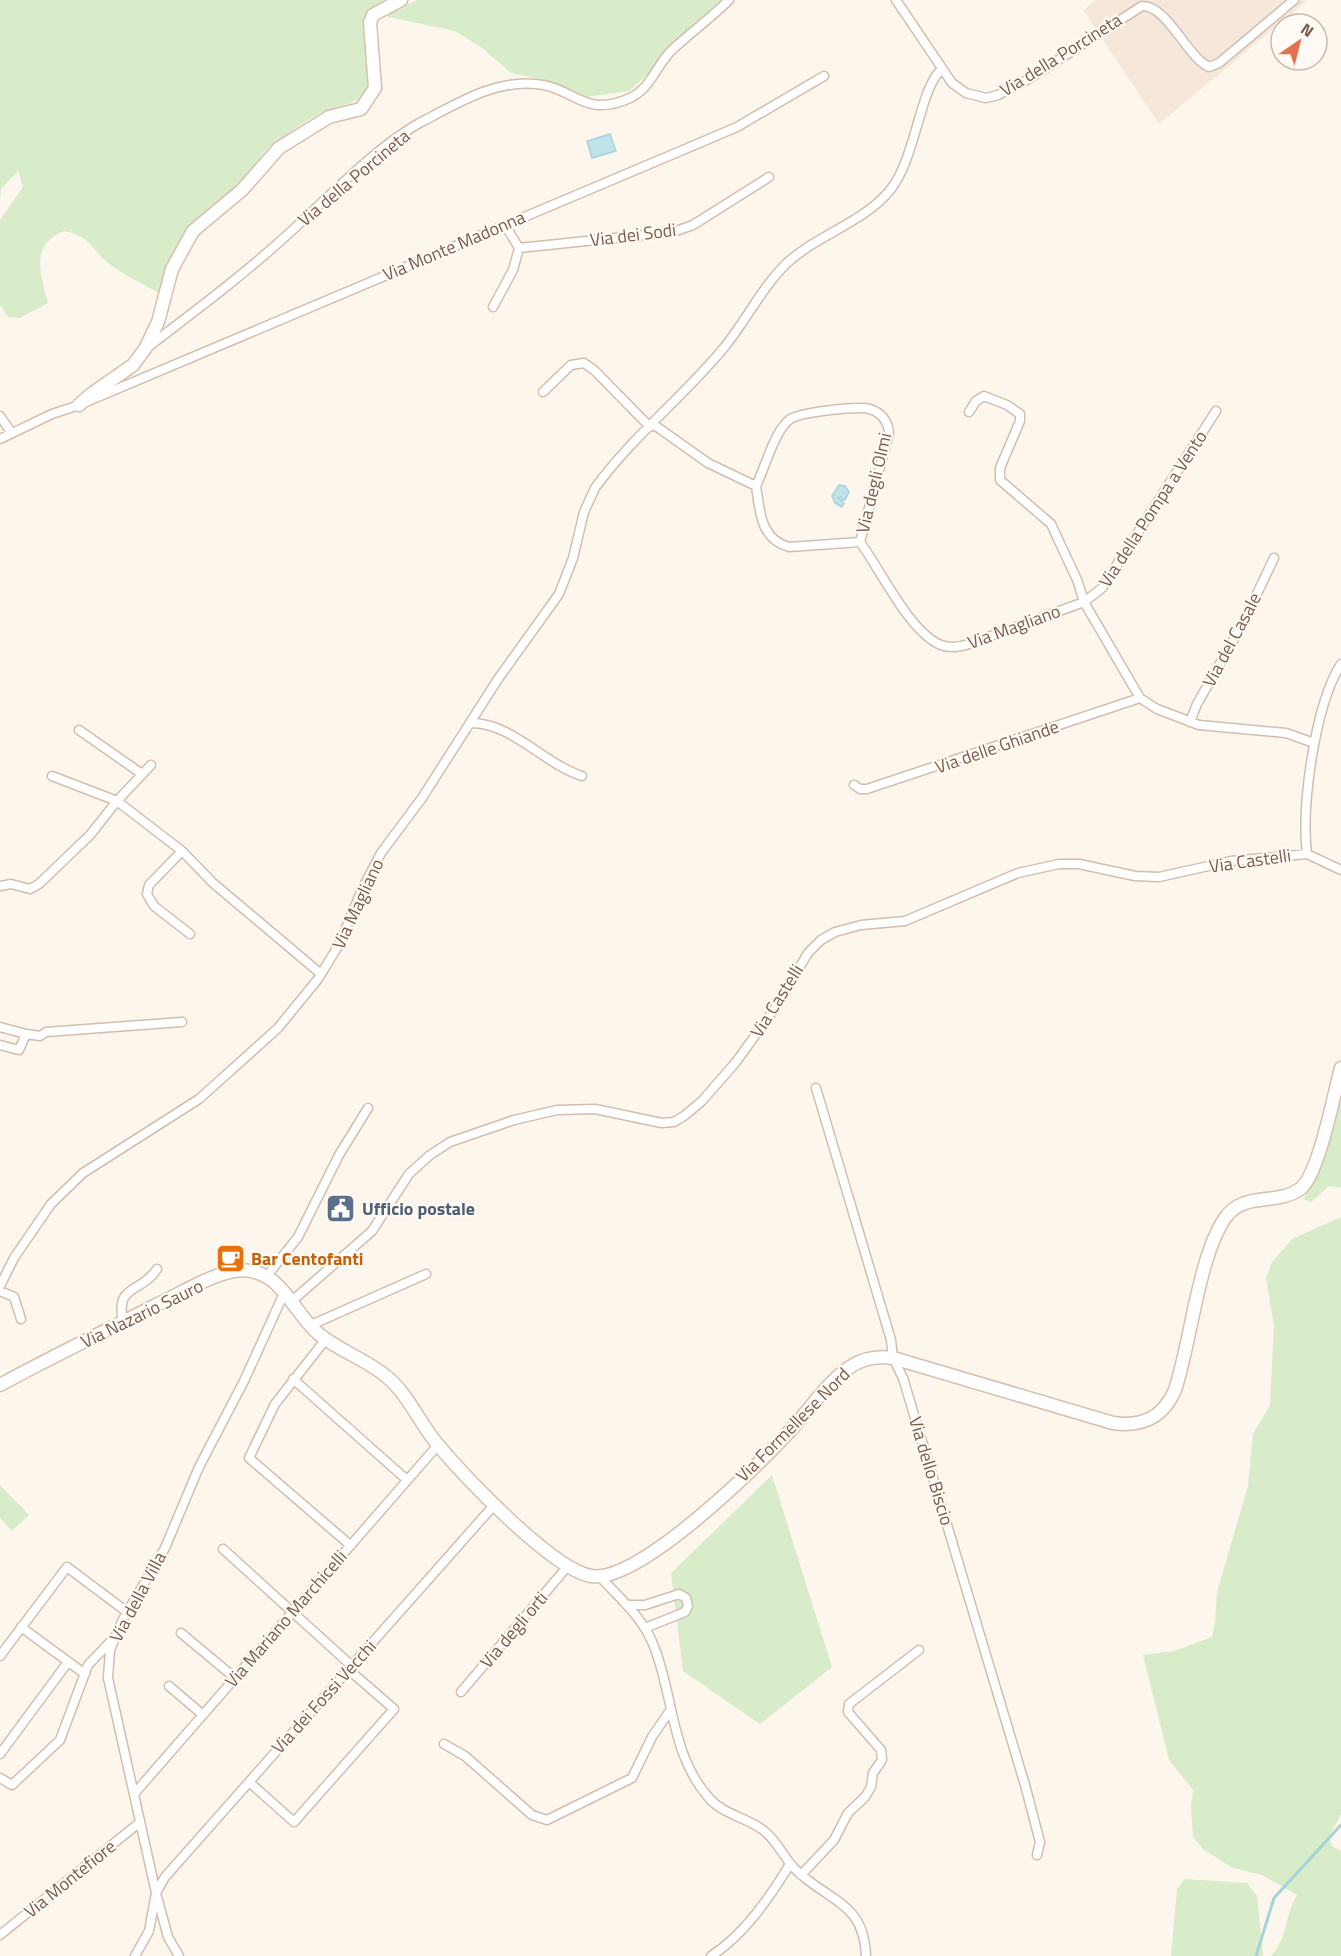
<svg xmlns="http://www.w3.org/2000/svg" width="1341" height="1956" font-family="'Titillium Web',sans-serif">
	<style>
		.residential { fill: #f5e8da }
		.green { fill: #d8ecc9 }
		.water { fill: #bfe3e8; stroke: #a5d3da; stroke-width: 1.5 }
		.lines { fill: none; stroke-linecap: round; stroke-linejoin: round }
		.stream { stroke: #a5d3da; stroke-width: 3 }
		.street-casing { stroke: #d1beb0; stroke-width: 11 }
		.secondary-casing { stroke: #d6c0b0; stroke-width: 15 }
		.street { stroke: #fff; stroke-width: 8 }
		.secondary { stroke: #fff; stroke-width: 12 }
		.labels { text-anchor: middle; stroke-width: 4.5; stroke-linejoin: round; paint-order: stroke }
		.street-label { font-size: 18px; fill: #7a5c4d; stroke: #fffaf3 }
		.service-label { font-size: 18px; font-weight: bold; fill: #4e5e75; stroke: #fffaf3; text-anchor: start }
		.food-label { font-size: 18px; font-weight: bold; fill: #c56008; stroke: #fffaf3; text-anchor: start }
	</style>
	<rect width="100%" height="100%" fill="#fdf6ec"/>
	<path class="residential" d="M 1096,0 L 1308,0 L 1159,124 L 1083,10 Z"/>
	<path class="green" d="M 0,0 L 385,0 C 343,29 383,57 365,91 C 358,105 340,105 326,111 C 312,116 286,135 272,145 C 261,152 257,167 247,177 C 230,194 200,213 186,231 C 172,249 167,272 159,293 C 143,284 124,275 109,264 C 91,249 92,237 64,231 C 29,245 41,276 48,303 L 20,318 L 8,317 L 0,305 L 0,220 L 23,187 L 18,171 L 1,189 L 0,202 Z
		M 417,0 L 722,0 L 680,37 L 647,75 L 629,91 L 585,97 L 541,79 L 511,73 L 482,48 L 455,31 L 384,16 Z
		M 1341,1093 L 1341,1188 L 1329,1186 L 1311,1202 L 1303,1199 L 1321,1167 Z
		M 1341,1217 L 1341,1814 L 1329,1837 L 1332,1846 L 1341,1851 L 1341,1956 L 1271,1956 C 1287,1939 1285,1915 1297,1895 L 1262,1875 L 1233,1868 L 1204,1850 L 1193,1837 L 1191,1806 L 1193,1790 L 1169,1760 L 1143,1655 L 1174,1651 L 1212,1637 L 1215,1622 L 1217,1592 L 1248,1486 L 1253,1434 L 1270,1405 L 1274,1326 L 1266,1278 L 1272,1262 L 1292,1239 Z
		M 772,1475 L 832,1667 L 760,1724 L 683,1671 L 671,1573 Z
		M 0,1485 L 29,1515 L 12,1531 L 0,1518 Z
		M 1185,1879 L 1247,1883 L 1257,1896 L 1263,1956 L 1171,1956 L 1177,1889 Z"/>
	<path class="water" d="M 610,134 L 616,151 L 592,158 L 587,141 Z
		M 839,485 L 845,486 L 849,492 L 845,500 L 842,500 L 841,497 L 838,498 L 844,503 L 842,507 L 835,503 L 832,496 Z"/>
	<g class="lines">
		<path class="stream" d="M 1256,1956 L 1274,1898 L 1341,1825"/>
		<defs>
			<path id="street" d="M 896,0 L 952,83 L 966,93 L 986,98 L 998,95 L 1027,80 L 1142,6 C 1167,5 1187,57 1209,67 L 1219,63 L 1294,0
				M 519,248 L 673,232 L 693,225 L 769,177
				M 493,307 L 513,270 L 519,248 L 505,225
				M 148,347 C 195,311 242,276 286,236 C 327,199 377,145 425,120 C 460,102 495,80 536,84 C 574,87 584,119 630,98 C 651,88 656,66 671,51 C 690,33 711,18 729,0
				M 543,392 L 571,365 L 584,363 L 594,370 L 650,427
				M 969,412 L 976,401 L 984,396 L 1007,405 L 1020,414 L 1020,421 L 1000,468 L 1000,480 L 1051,524 L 1078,582 L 1084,602 L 1102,588 L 1216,411
				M 0,416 L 11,432
				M 653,424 L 708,463 L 756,486 C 760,511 760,539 789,547 L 860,542 C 880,569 910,633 941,645 C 951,649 960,647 969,644 L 1084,602 L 1140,698 L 1157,709 L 1199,725 L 1286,733 L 1314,743
				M 0,439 L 52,414 L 79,405 L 690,147 L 737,127 L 824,76
				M 756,486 C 765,468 774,432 789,420 C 798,412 858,406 870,409 C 882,413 888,422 889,433 L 860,542
				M 1190,722 L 1197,704 L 1242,625 L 1274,558
				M 470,723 C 511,722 544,764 582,776
				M 79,730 L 142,774
				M 52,776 L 117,801 L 151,765
				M 854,785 L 860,789 L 867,789 L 1140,698
				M 182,851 L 213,883 L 321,974
				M 1307,854 C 1301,806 1315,705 1341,664
				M 0,886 L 11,884 L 30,889 L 39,884 L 90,835 L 117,801 L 182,851 L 149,885 L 147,894 L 154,906 L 190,934
				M 0,1027 L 26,1034 L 19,1050 L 0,1045
				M 26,1034 L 40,1036 L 46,1032 L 182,1022
				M 816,1088 L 891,1340 L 893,1358 L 903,1378 L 1025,1785 L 1040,1842 L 1037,1855
				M 266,1277 L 298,1237 L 339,1155 L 368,1108
				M 0,1286 L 14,1258 L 51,1204 L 83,1173 L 199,1099 L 278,1028 L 318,979 L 340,943 L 362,889 L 381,853 L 422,798 L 498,679 L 559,594 L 573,558 L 584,512 L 595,488 C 631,438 682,398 722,350 C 745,323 761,288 787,263 C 818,234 864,223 891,189 C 916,157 920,87 942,69
				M 0,1291 L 14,1297 L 21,1319
				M 292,1301 L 372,1231 L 409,1174 L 430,1155 L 450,1142 L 514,1120 L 557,1110 L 595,1109 L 662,1123 L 674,1122 L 684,1116 L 702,1101 L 736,1062 L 775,1008 L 808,953 L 821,940 L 835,932 L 861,925 L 905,921 L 1018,873 L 1059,864 L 1079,864 L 1135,876 L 1159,877 L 1231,861 L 1307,854 L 1341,870
				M 123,1322 C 115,1283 141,1294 157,1269
				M 311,1325 L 426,1274
				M 326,1339 L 275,1404 L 249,1458 L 350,1545
				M 293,1379 L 407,1480
				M 223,1549 L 352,1666
				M 600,1577 C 621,1599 645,1620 655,1649 C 674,1699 671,1755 709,1798 C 724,1815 746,1817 763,1830 C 777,1840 783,1857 795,1869 C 828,1902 864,1901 866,1956
				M 628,1605 L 645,1605 L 679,1594 L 686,1598 L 688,1606 L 685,1612 L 645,1628
				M 21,1627 L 85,1674
				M 181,1633 L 235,1678
				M 0,1656 L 67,1567 L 127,1612
				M 169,1686 L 203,1715
				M 461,1692 L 567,1567
				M 444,1744 L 465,1756 L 532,1815 L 547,1820 L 632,1778 L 652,1737 L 669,1712
				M 0,1754 L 68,1662
				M 0,1778 L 12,1785 L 60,1740 L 88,1665 L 113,1639
				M 249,1782 L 294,1822 L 394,1709 L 349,1670
				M 134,1794 L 438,1445
				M 801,1875 L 834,1840 L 848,1813 L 865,1797 L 871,1787 L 873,1773 L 882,1760 L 881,1750 L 848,1712 L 849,1704 L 919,1650
				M 0,1935 L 139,1823
				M 135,1956 L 149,1931 L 156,1893 L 108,1678 L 110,1650 L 122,1621 L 165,1548 L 199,1467 L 244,1381 L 285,1291
				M 179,1956 L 168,1937 L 156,1893 L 165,1877 L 495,1504
				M 711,1956 C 744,1935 770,1897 790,1864"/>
			<path id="secondary" d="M 79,405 L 90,395 L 133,365 L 145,349 L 158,322 L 172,269 L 193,231 L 242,190 L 279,148 L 329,117 L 361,109 L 375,88 L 370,22 L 373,15 L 401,0
				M 0,1385 C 51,1357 104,1332 156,1305 C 178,1295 210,1275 234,1271 C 281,1264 291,1312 320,1335 C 340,1351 367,1360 387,1377 C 408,1394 420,1424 438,1445 C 465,1477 552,1569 591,1576 C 638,1584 755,1468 788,1433 C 808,1412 826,1383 850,1367 C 863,1358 878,1356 893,1358 L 1113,1423 C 1142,1427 1163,1418 1175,1390 C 1191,1342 1198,1258 1225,1218 C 1244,1191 1276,1206 1300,1189 C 1319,1175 1334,1093 1341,1068"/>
		</defs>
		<use href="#street" class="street-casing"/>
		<use href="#secondary" class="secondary-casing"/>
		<use href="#street" class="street"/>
		<use href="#secondary" class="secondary"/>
	</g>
	<defs>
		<symbol id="civic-square" viewBox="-11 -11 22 22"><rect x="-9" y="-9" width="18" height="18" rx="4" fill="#5c6f8a" stroke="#fffaf3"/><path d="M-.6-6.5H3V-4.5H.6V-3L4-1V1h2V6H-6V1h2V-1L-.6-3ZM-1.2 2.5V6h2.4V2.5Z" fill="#fff"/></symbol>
		<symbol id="cafe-square" viewBox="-11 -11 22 22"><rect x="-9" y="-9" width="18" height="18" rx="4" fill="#e8710a" stroke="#fffaf3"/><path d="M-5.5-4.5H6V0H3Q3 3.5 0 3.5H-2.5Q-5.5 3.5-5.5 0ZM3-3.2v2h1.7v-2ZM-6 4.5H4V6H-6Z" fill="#fff"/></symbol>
	</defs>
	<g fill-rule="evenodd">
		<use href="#civic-square" x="324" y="1192" width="33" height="33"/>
		<use href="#cafe-square" x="214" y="1242" width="33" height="33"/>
	</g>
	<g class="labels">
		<g class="street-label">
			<text transform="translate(1061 55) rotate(-32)" y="6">Via della Porcineta</text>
			<text transform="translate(354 178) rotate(-40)" y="6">Via della Porcineta</text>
			<text transform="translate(633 235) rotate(-7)" y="6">Via dei Sodi</text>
			<text transform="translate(454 246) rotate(-23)" y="6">Via Monte Madonna</text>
			<text transform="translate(874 483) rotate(-77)" y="6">Via degli Olmi</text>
			<text transform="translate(1153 509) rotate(-57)" y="6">Via della Pompa a Vento</text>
			<text transform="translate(1014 627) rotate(-20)" y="6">Via Magliano</text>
			<text transform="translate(1232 640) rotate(-62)" y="6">Via del Casale</text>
			<text transform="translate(997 747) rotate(-19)" y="6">Via delle Ghiande</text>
			<text transform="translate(1250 861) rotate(-8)" y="6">Via Castelli</text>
			<text transform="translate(358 904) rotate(-65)" y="6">Via Magliano</text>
			<text transform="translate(777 1001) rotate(-58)" y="6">Via Castelli</text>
			<text transform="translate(142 1314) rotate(-26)" y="6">Via Nazario Sauro</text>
			<text transform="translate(793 1425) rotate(-45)" y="6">Via Formellese Nord</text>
			<text transform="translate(931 1471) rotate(73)" y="6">Via dello Biscio</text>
			<text transform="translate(138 1597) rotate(-62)" y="6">Via della Villa</text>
			<text transform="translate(286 1619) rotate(-49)" y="6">Via Mariano Marchicelli</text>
			<text transform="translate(514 1630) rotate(-50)" y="6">Via degli orti</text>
			<text transform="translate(324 1697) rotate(-48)" y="6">Via dei Fossi Vecchi</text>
			<text transform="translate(70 1879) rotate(-39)" y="6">Via Montefiore</text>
		</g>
		<g class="service-label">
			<text x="362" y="1215">Ufficio postale</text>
		</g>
		<g class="food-label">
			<text x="251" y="1265">Bar Centofanti</text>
		</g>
	</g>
	<g transform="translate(1299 42) rotate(35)"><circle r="28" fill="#fffaf3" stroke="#cabbb1" stroke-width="1.5"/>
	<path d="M0-4.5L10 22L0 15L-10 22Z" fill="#e76f51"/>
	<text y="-9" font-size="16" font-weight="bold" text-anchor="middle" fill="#7a5c4d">N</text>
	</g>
</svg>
